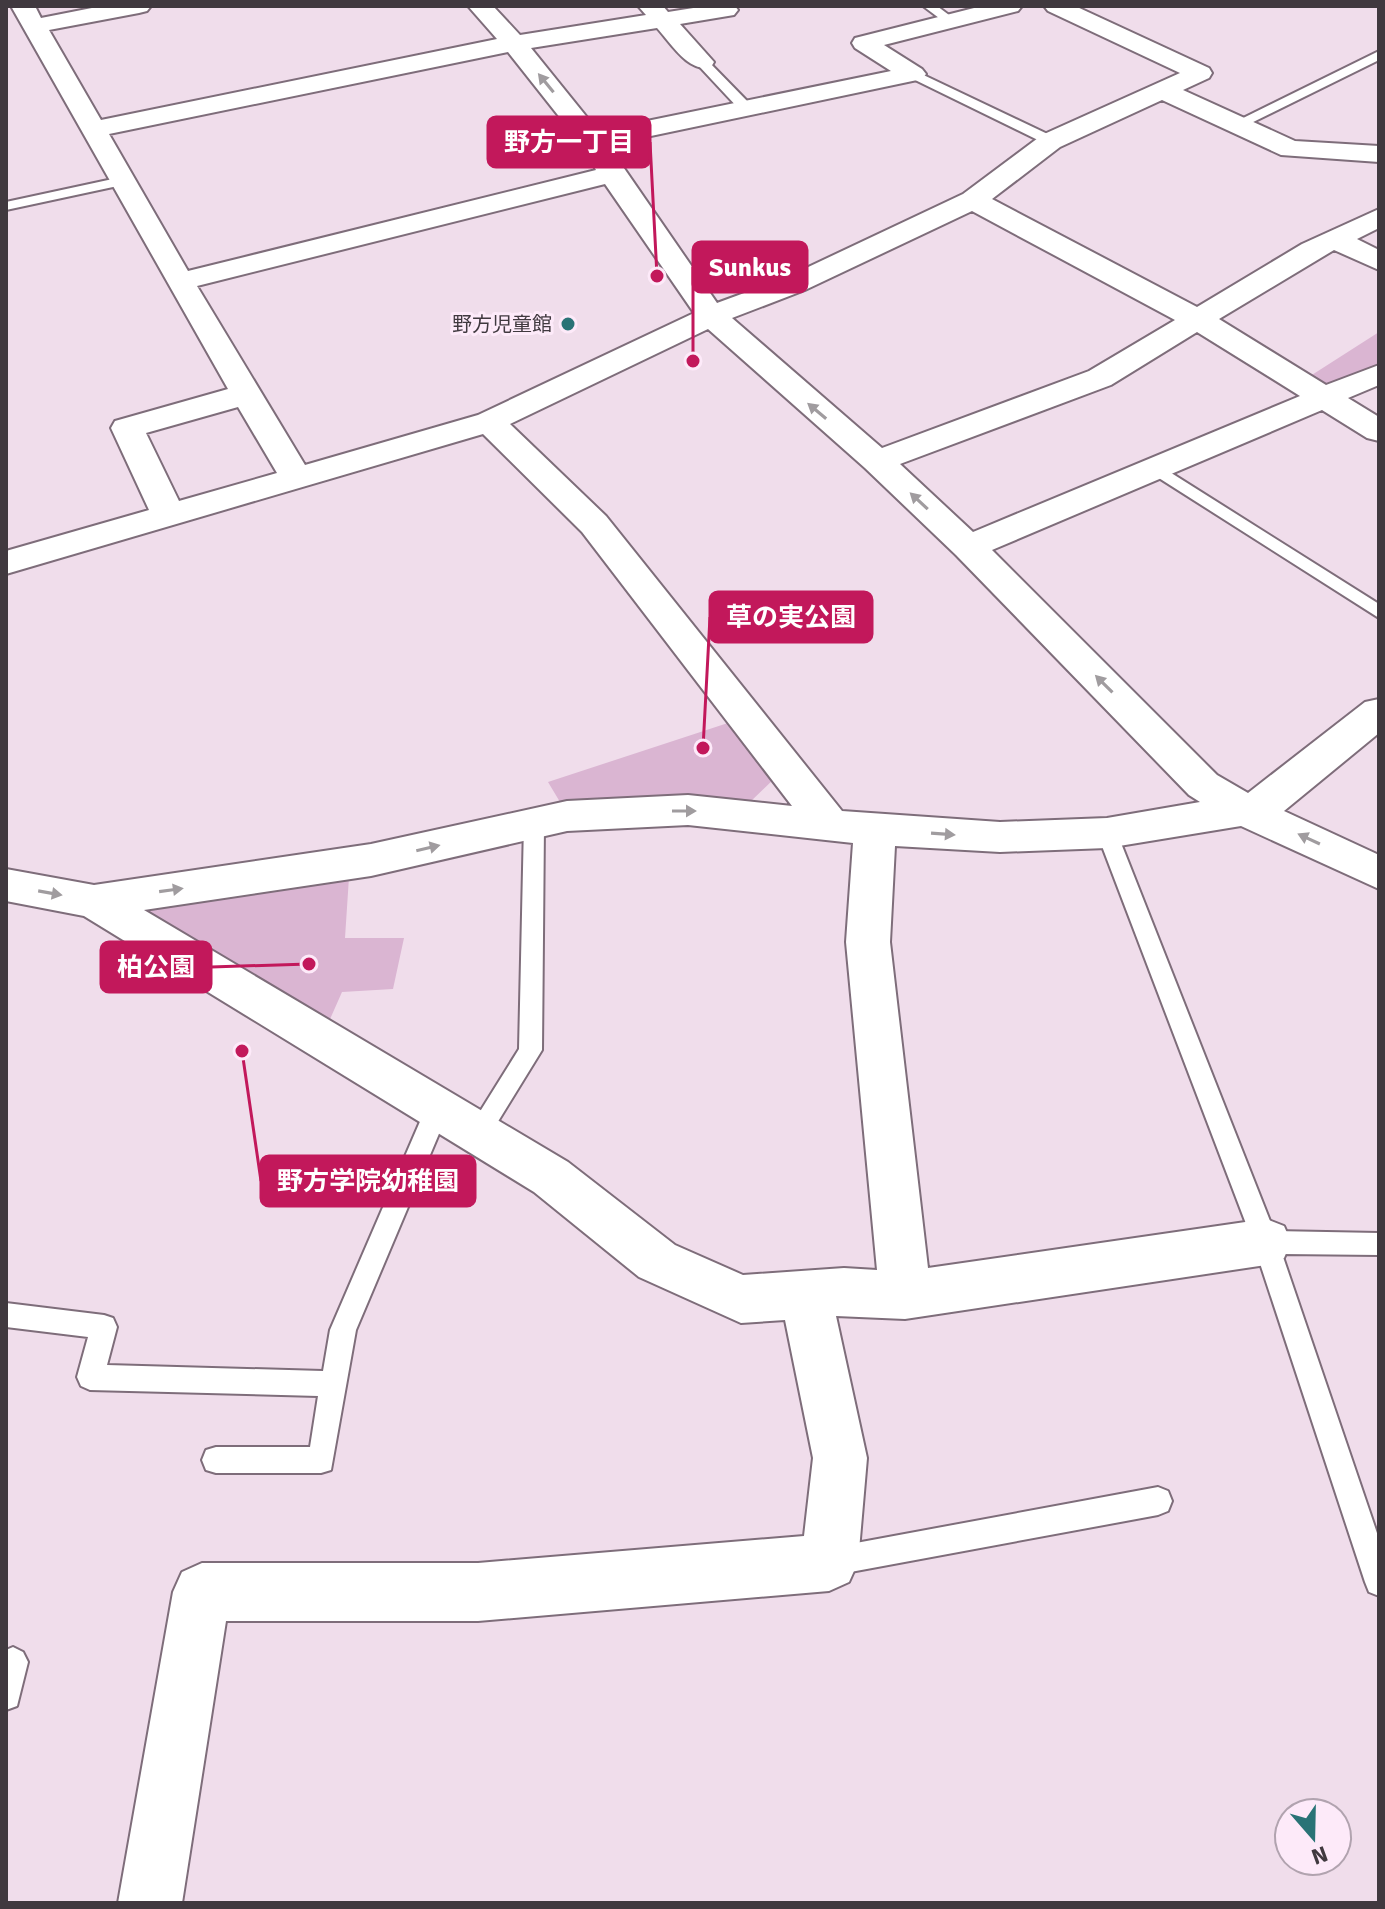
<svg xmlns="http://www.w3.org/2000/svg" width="1385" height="1909" font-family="Signika,'Noto Sans JP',sans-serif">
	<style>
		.green { fill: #dab5d2 }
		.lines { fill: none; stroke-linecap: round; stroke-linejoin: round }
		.lane-casing { stroke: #7e6d7a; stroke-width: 4 }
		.street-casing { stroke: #7e6d7a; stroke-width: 4 }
		.lane { fill: #fff; fill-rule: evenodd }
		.street { fill: #fff; fill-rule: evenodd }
		.oneway { fill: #a09c9f }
		.poi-dot { fill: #297376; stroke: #fdeaf9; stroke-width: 3 }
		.labels { text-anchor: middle; stroke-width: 6; stroke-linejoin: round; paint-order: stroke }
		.far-poi-label { font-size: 20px; fill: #40393f; stroke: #fdeaf9; text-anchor: end }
		.leader { fill: none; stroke: #c2185b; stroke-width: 3 }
		.callout-dot { fill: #c2185b; stroke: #fdeaf9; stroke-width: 3 }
		.callout { fill: #c2185b; stroke: #c2185b; stroke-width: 3 }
		.callout-label { font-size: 26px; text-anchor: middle; font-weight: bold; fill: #fff }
	</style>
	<rect width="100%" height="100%" fill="#f0ddeb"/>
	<path class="green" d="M 1379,332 L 1379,368 L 1325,393 L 1304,380 Z
		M 734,721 L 777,776 L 748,804 L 689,795 L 560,802 L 548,782 Z
		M 349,877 L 345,938 L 404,938 L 393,989 L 342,992 L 327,1026 L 140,917 L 148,904 Z"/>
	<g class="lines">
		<defs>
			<path id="lane" d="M 923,6 L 937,6 L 957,21 L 947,24 Z
				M 1379,51 L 1379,60 L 1241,128 L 1229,125 Z
				M 698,59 L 706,59 L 750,104 L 750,110 L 740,110 L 698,65 Z
				M 913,70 L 1056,138 L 1058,141 L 1046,144 L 909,77 L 907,74 Z
				M 122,177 L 127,178 L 127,184 L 6,210 L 6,202 Z
				M 1157,464 L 1379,604 L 1379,618 L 1151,473 L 1149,469 Z
				M 534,816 L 541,819 L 544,824 L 542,1050 L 486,1141 L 478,1144 L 470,1141 L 466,1134 L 519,1049 L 524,824 L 527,819 Z
				M 1107,825 L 1114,828 L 1117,833 L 1274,1231 L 1379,1233 L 1379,1255 L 1282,1254 L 1379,1539 L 1379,1596 L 1369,1592 L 1365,1582 L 1253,1242 L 1097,833 L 1100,828 Z
				M 437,1100 L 445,1103 L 449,1110 L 356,1330 L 331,1470 L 321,1473 L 216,1473 L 206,1470 L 202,1460 L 206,1450 L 216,1447 L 310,1447 L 318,1396 L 90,1390 L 81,1386 L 77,1377 L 88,1337 L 6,1327 L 6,1303 L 104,1315 L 113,1318 L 117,1327 L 107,1365 L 323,1371 L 330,1330 L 425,1110 L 429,1103 Z
				M 1158,1487 L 1168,1491 L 1172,1501 L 1168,1511 L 1158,1515 L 829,1576 L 819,1572 L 815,1562 L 819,1552 L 829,1548 Z
				M 13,1647 L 23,1652 L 28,1662 L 17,1706 L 6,1710 L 6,1650 Z"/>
			<path id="street" d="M 11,6 L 35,6 L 41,18 L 102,6 L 151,6 L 147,11 L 139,13 L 49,30 L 101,120 L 497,39 L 468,6 L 493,6 L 520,35 L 646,15 L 638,6 L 663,6 L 668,12 L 706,6 L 735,6 L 738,10 L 734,15 L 680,24 L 714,62 L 711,67 C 688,73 671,43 657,28 L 531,48 L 598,131 L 891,71 L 855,48 L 852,43 L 855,38 L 982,6 L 1022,6 L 1018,11 L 884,45 L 922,69 L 926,74 L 922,79 L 608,145 L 717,303 L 785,278 L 963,194 L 1042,135 L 1180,73 L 1048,11 L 1044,6 L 1075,6 L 1209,68 L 1212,73 L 1209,78 L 1183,90 L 1295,141 L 1379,146 L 1379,162 L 1281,155 L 1162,100 L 1060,147 L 992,199 L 1197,307 L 1302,244 L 1379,209 L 1379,228 L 1357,239 L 1379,250 L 1379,270 L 1334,250 L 1219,319 L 1326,385 L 1379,365 L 1379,385 L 1348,398 L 1379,417 L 1379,441 L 1367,438 L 1322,410 L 992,550 L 1217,775 L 1248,793 L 1365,702 L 1379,699 L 1379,733 L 1284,811 L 1379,855 L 1379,889 L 1241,826 L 1107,848 L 1000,852 L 895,846 L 890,942 L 928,1268 L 1266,1219 L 1284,1226 L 1291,1242 L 1284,1258 L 1266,1265 L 905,1319 L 836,1316 L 867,1458 L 858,1562 L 849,1582 L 829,1591 L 478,1621 L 226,1621 L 182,1903 L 118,1903 L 173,1592 L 182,1572 L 202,1563 L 478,1563 L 804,1536 L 813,1458 L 785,1320 L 741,1323 L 639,1277 L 534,1192 L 84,916 L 6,901 L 6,869 L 94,885 L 371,844 L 567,801 L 688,795 L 792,806 L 582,532 L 483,434 L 6,574 L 6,551 L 149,510 L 111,428 L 115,421 L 228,389 ZM 508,52 L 580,143 L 596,170 L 188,271 L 109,134 ZM 605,184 L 694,313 L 478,415 L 305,465 L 197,286 ZM 972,211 L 1175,320 L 1089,371 L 882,448 L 732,318 L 805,290 ZM 708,329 L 865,468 L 956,555 L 1189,795 L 1200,802 L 1107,818 L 1000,822 L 842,811 L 606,516 L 510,424 ZM 1197,332 L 1300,396 L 973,532 L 900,464 L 1111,385 ZM 238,407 L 277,473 L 179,501 L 146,433 ZM 688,825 L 853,843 L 846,942 L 877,1270 L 844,1268 L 743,1275 L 675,1245 L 568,1162 L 144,910 L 371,876 L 567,831 Z"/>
		</defs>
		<use href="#lane" class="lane-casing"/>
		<use href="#street" class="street-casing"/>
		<use href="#lane" class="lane"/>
		<use href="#street" class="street"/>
	</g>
	<defs><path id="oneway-solid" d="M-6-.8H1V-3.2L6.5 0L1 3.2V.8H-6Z" transform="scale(2)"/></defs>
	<g class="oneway">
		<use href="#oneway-solid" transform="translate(546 83) rotate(-129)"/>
		<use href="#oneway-solid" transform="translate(817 411) rotate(-140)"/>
		<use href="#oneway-solid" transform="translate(919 501) rotate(-137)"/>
		<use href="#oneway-solid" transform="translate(1104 684) rotate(-135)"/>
		<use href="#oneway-solid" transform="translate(684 811)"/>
		<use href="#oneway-solid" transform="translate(943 834) rotate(4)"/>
		<use href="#oneway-solid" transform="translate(1309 839) rotate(-155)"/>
		<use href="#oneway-solid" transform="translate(428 848) rotate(-13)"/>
		<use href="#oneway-solid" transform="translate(171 890) rotate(-8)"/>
		<use href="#oneway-solid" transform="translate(50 893) rotate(10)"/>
	</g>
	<circle class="poi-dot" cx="568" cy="324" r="8"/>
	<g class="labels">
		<g class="far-poi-label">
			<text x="552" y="331">野方児童館</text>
		</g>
	</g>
	<path class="leader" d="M657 276L650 142M693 361L693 267M703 748L710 617M309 964L211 967M242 1051L261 1181"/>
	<g class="callout-dot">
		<circle cx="657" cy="276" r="8"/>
		<circle cx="693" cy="361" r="8"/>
		<circle cx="703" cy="748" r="8"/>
		<circle cx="309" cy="964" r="8"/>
		<circle cx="242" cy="1051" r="8"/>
	</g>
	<g class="callout">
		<rect x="488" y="117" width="162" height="50" rx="8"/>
		<rect x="693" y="242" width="114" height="50" rx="8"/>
		<rect x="710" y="592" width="162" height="50" rx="8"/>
		<rect x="101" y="942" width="110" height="50" rx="8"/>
		<rect x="261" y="1156" width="214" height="50" rx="8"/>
	</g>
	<g class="callout-label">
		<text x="569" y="151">野方一丁目</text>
		<text x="750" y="276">Sunkus</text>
		<text x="791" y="626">草の実公園</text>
		<text x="156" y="976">柏公園</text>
		<text x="368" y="1190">野方学院幼稚園</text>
	</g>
	<rect width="1385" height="1909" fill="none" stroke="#40393f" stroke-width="16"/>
	<g transform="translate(1313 1837) rotate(160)"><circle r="38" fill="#fdeaf9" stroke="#b1a3af" stroke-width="2"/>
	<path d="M0-6L14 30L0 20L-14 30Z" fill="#297376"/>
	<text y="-12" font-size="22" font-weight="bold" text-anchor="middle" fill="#40393f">N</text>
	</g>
</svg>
